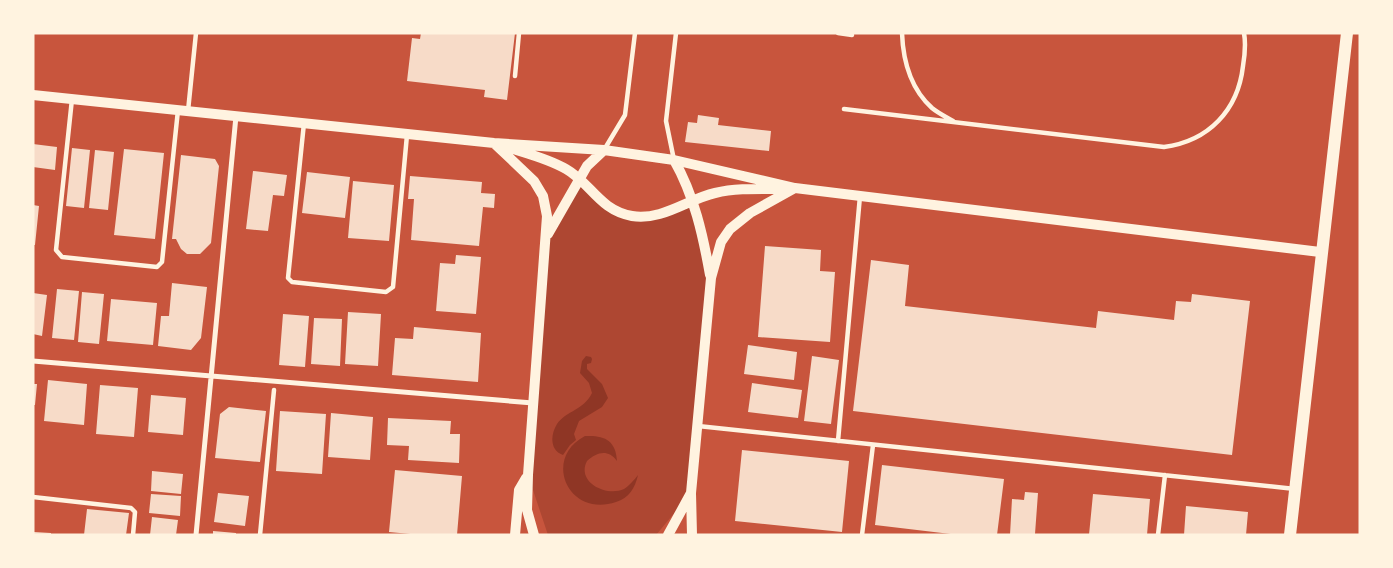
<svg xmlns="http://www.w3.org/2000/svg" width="1393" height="568" font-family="Quicksand,sans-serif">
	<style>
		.green { fill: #ae4732 }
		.water { fill: #8f3625 }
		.building { fill: #f7dbc8 }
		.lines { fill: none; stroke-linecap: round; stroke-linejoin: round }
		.service { stroke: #fff3e0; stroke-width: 4.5 }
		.pedestrian { stroke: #fff3e0; stroke-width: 5 }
		.tertiary { stroke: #fff3e0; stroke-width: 10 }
		.secondary { stroke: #fff3e0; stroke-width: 12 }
	</style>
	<rect width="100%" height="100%" fill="#c8553d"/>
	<path class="green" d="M 579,179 L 596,197 L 632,216 L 692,201 L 711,278 L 691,493 L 656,535 L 548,535 L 528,475 L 546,237 Z"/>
	<path class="water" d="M 586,356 L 591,357 L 592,359 L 591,363 L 587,364 L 587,369 L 602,384 L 608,398 L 602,407 L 579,421 L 574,434 L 576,440 L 570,445 L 563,455 C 550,451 550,435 557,424 C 567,410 583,411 592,393 L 589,383 L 580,373 L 582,361 Z
		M 585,436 C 604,435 616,440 617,461 C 608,449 597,452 587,461 C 576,482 606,497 624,489 C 629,486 634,480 638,475 C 635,488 629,498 616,502 C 568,518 542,458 585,436 Z"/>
	<path class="building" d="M 421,33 L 515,33 L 507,100 L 484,97 L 485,90 L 407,81 L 412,38 L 420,39 Z
		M 698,115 L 719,118 L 718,125 L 771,131 L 769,151 L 685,142 L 688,122 L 697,123 Z
		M 33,144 L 57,147 L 55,170 L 33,167 Z
		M 72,148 L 90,150 L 84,208 L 66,206 Z
		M 124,149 L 164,153 L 155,239 L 114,235 Z
		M 95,150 L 114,152 L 108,210 L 89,208 Z
		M 181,155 L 215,159 L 219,166 L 211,243 L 200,254 L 187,254 L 181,249 L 176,239 L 172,239 Z
		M 253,171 L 287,175 L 284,196 L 273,195 L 268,231 L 246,229 Z
		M 307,172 L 350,177 L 345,218 L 302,213 Z
		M 410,176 L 482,182 L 481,193 L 495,194 L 494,208 L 483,207 L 479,246 L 411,240 L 414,199 L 408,199 Z
		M 353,181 L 394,185 L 389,241 L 348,238 Z
		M 33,205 L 39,206 L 35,245 L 33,245 Z
		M 765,246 L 821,250 L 820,271 L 835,272 L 830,342 L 758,337 Z
		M 456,255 L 481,257 L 476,314 L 436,311 L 440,263 L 455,264 Z
		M 871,260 L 909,265 L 905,306 L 1096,328 L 1098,311 L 1174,320 L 1176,301 L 1191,302 L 1192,294 L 1250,301 L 1232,455 L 853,411 Z
		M 172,283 L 207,287 L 201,338 L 191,350 L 158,346 L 161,316 L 169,316 Z
		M 57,289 L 79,291 L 74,340 L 52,338 Z
		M 82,292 L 104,294 L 99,344 L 78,342 Z
		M 33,293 L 47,295 L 42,336 L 33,334 Z
		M 111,299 L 157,303 L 153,345 L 107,341 Z
		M 348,312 L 381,314 L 378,366 L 345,364 Z
		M 283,314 L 309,316 L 305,367 L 279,365 Z
		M 314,318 L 342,319 L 340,366 L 311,364 Z
		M 414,327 L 481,333 L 478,382 L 392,375 L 395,338 L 413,339 Z
		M 748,345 L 797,352 L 794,380 L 744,374 Z
		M 812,356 L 839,360 L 831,424 L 804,421 Z
		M 48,380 L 87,384 L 84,425 L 44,421 Z
		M 752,383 L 802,390 L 798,418 L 748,412 Z
		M 33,384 L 37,384 L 35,405 L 33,405 Z
		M 100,385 L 138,388 L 134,437 L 96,434 Z
		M 151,395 L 186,398 L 183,435 L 148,432 Z
		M 229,407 L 266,411 L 260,462 L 215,458 L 220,414 Z
		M 280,411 L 326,414 L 322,474 L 276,471 Z
		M 331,413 L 373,417 L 370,460 L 328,457 Z
		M 388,418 L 451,421 L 450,434 L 460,434 L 459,463 L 408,460 L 409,446 L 387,445 Z
		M 742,450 L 849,461 L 842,532 L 735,521 Z
		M 882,465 L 1004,479 L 997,535 L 959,535 L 875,525 Z
		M 395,470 L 462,476 L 457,535 L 421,535 L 389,532 Z
		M 152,471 L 183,474 L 181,494 L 151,491 Z
		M 1025,492 L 1038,493 L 1035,534 L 1010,535 L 1012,499 L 1024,500 Z
		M 218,493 L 249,496 L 245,526 L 214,522 Z
		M 151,494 L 181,496 L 180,516 L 149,513 Z
		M 1093,494 L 1150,499 L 1147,535 L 1089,535 Z
		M 1186,506 L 1248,512 L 1246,535 L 1184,535 Z
		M 87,509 L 129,513 L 126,535 L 84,535 Z
		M 152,517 L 178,520 L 176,535 L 150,535 Z
		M 213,531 L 236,533 L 236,535 L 213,535 Z
		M 34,532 L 51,533 L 51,535 L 34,535 Z"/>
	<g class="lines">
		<path class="service" d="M 838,33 L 852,35
			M 902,33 C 903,60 911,89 932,108 C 938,113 946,117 953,121
			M 515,76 L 519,33
			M 72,99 L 56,250 L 62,257 L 157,267 L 162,262 L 178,110
			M 844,109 L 1164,147 C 1209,141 1238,110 1243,66 C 1245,54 1246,44 1244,33
			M 188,111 L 196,33
			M 304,123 L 288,278 L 292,282 L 386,292 L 393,287 L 407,135
			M 604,150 L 625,115 L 635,33
			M 674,160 L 666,121 L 676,33
			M 698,426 L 1295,489
			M 838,441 L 860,196
			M 33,497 L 131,508 L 135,512 L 133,535
			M 260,535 L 274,390
			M 862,535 L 873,445
			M 1158,535 L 1165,475"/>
		<path class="pedestrian" d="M 33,361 L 533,403
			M 196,535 L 236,116"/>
		<path class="tertiary" d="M 33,95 L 494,143 L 604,150 L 674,160 L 795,188 L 1320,252
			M 494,143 L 534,181 L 543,196 L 547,216 L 528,475 L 527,510 L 534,535
			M 510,148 C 529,154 549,159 566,169 C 591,183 599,210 632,216 C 662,221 688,199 715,193 C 736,188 758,189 779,189
			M 674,160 C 694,195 703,235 710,275
			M 548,234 L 587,166 L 604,150
			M 691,493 L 692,535
			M 515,535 L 519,490 L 526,478
			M 668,535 L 691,493 L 711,278 L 721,242 L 730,229 L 750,213 L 795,188"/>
		<path class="secondary" d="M 1290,535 L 1347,33"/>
	</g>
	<rect width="1393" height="568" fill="none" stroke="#fff3e0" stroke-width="69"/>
</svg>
